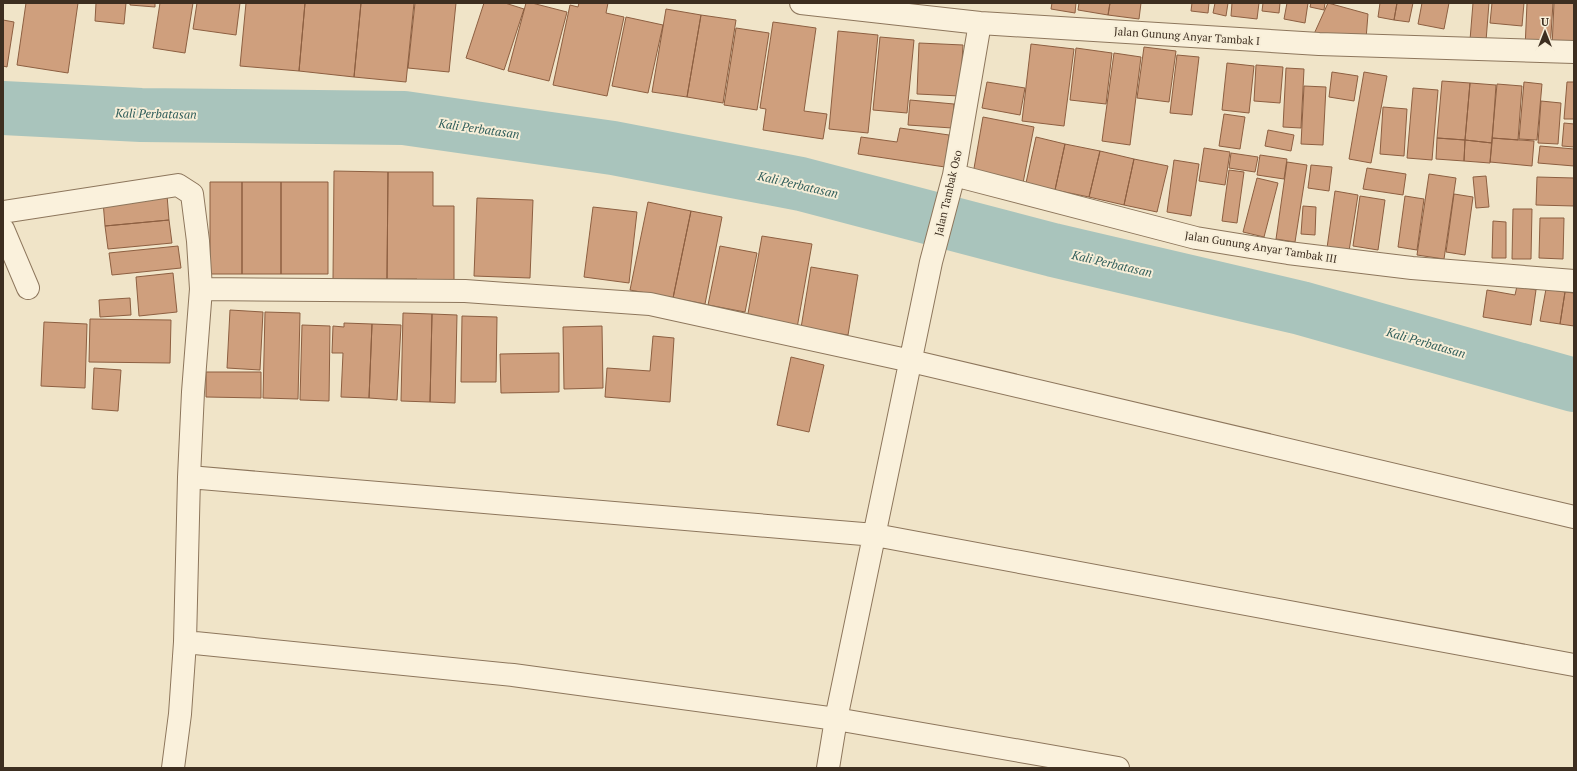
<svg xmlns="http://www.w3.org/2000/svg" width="1577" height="771" font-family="'PT Serif',serif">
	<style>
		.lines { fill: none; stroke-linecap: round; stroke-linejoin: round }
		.river { stroke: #a9c4bc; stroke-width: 54 }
		.building { fill: #cf9f7d; stroke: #8d5f41 }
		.minor-casing { stroke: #8d765c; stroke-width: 24 }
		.minor { stroke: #faf1dc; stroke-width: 22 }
		.labels { text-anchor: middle; stroke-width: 4; stroke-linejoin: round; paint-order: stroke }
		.street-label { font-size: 11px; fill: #3d2e20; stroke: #f7eed8 }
		.water-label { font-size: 12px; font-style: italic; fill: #2f5d5a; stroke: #f7eed8 }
	</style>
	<rect width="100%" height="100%" fill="#f0e4c8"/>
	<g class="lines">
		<path class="river" d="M 3,108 L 141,115 L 404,118 L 613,148 L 801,184 L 1053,250 L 1301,308 L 1574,385"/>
	</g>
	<path class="building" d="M 26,3 L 78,3 L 68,73 L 17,65 Z
		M 96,3 L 126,3 L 124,24 L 95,21 Z
		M 130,3 L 155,3 L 155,7 L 130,5 Z
		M 160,3 L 193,3 L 185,53 L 153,48 Z
		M 197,3 L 240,3 L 236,35 L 193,29 Z
		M 246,3 L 305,3 L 299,71 L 240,66 Z
		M 305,3 L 361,3 L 354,77 L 299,71 Z
		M 361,3 L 414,3 L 406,82 L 354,77 Z
		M 415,3 L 456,3 L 449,72 L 408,68 Z
		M 484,3 L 505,3 L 524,9 L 504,70 L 466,58 Z
		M 526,3 L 532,3 L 567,12 L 549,81 L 508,71 Z
		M 579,3 L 608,3 L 606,13 L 624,17 L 607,96 L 553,85 L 570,5 L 578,7 Z
		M 1052,3 L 1076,3 L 1075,13 L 1051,9 Z
		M 1079,3 L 1110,3 L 1108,15 L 1078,10 Z
		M 1110,3 L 1141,3 L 1139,19 L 1108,15 Z
		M 1192,3 L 1209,3 L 1208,13 L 1191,11 Z
		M 1215,3 L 1228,3 L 1226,16 L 1213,13 Z
		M 1232,3 L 1259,3 L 1257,19 L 1231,16 Z
		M 1263,3 L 1280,3 L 1279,13 L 1262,11 Z
		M 1287,3 L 1308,3 L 1305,23 L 1284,19 Z
		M 1311,3 L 1325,3 L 1324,10 L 1310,7 Z
		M 1328,3 L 1368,14 L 1366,39 L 1314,34 Z
		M 1380,3 L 1397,3 L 1394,20 L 1378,17 Z
		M 1397,3 L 1413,3 L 1409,22 L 1394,20 Z
		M 1422,3 L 1449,3 L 1444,29 L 1418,24 Z
		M 1473,3 L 1489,3 L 1486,41 L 1470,40 Z
		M 1492,3 L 1524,3 L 1522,26 L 1490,23 Z
		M 1527,3 L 1553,3 L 1550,50 L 1525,49 Z
		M 1554,3 L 1574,3 L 1574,48 L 1552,47 Z
		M 666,9 L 701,15 L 687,97 L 652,92 Z
		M 701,15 L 736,20 L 723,103 L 687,97 Z
		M 626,17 L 663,25 L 648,93 L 612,86 Z
		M 3,20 L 14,22 L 7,67 L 3,66 Z
		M 773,22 L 816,28 L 804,111 L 827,114 L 823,139 L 763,130 L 766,109 L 760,108 Z
		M 736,28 L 769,33 L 757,110 L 724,105 Z
		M 838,31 L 878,35 L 868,133 L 829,129 Z
		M 880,37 L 914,40 L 907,113 L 873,110 Z
		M 919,43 L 963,45 L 960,96 L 917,94 Z
		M 1031,44 L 1074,49 L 1064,126 L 1022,121 Z
		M 1144,47 L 1176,51 L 1169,102 L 1137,98 Z
		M 1076,48 L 1112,53 L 1106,104 L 1070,100 Z
		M 1114,53 L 1141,57 L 1130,145 L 1102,141 Z
		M 1177,55 L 1199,57 L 1192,115 L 1170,113 Z
		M 1227,63 L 1254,66 L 1249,113 L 1222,110 Z
		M 1256,65 L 1283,67 L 1280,103 L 1254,101 Z
		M 1286,68 L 1304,69 L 1301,128 L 1283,127 Z
		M 1332,72 L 1358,76 L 1354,101 L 1329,97 Z
		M 1364,72 L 1387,76 L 1371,163 L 1349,159 Z
		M 1442,81 L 1470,83 L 1465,140 L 1437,138 Z
		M 987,82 L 1025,88 L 1020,115 L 982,108 Z
		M 1524,82 L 1542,84 L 1537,140 L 1519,139 Z
		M 1567,82 L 1574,82 L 1574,119 L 1564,119 Z
		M 1470,83 L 1496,85 L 1492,143 L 1465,140 Z
		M 1497,84 L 1522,86 L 1518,140 L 1492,138 Z
		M 1304,86 L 1326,87 L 1323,145 L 1301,144 Z
		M 1413,88 L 1438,90 L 1432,160 L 1407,158 Z
		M 910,100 L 954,104 L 952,128 L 908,125 Z
		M 1541,101 L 1561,103 L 1558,144 L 1538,143 Z
		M 1383,107 L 1407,109 L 1404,156 L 1380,154 Z
		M 1224,114 L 1245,117 L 1240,149 L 1219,146 Z
		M 983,117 L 1034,127 L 1023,183 L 973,174 Z
		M 1564,123 L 1574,124 L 1574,147 L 1562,146 Z
		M 900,128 L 949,135 L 945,167 L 858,154 L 861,137 L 897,142 Z
		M 1268,130 L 1294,135 L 1291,151 L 1265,146 Z
		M 1036,137 L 1065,144 L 1055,190 L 1026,183 Z
		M 1437,138 L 1465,140 L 1464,161 L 1436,159 Z
		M 1492,138 L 1534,141 L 1532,166 L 1490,162 Z
		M 1465,140 L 1492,143 L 1490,163 L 1464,161 Z
		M 1065,144 L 1100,151 L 1089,197 L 1055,190 Z
		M 1540,146 L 1574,149 L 1574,166 L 1538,163 Z
		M 1204,148 L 1230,152 L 1225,185 L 1199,181 Z
		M 1100,151 L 1134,159 L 1124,205 L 1089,197 Z
		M 1231,153 L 1258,157 L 1255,172 L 1229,168 Z
		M 1260,155 L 1287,159 L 1284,179 L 1257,175 Z
		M 1134,159 L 1168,166 L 1157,212 L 1124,205 Z
		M 1174,160 L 1199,164 L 1191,216 L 1167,212 Z
		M 1287,162 L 1307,165 L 1295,242 L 1276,239 Z
		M 1311,165 L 1332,167 L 1329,191 L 1308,188 Z
		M 1367,168 L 1406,174 L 1403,195 L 1363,189 Z
		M 1229,170 L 1244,172 L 1237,223 L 1222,221 Z
		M 334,171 L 388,172 L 387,279 L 333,279 Z
		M 388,172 L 433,172 L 433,206 L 454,206 L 454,285 L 417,285 L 417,279 L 387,279 Z
		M 1429,174 L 1456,178 L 1444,259 L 1417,255 Z
		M 1486,176 L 1489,207 L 1476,208 L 1473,177 Z
		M 1537,177 L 1574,178 L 1574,206 L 1536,205 Z
		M 1257,178 L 1278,183 L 1264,237 L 1243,232 Z
		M 210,182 L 242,182 L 242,274 L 210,274 Z
		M 242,182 L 281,182 L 281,274 L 242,274 Z
		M 281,182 L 328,182 L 328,274 L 281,274 Z
		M 1335,191 L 1358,195 L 1349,251 L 1327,248 Z
		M 1454,194 L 1473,197 L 1465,255 L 1446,252 Z
		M 167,195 L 169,220 L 105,226 L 103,201 Z
		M 1360,196 L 1385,200 L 1378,250 L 1353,246 Z
		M 1405,196 L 1424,199 L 1417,250 L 1398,247 Z
		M 477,198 L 533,200 L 530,278 L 474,276 Z
		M 648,202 L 691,211 L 673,298 L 630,290 Z
		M 1303,206 L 1316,207 L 1315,235 L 1301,234 Z
		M 593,207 L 637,212 L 629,283 L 584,277 Z
		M 1513,209 L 1532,209 L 1531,259 L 1512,259 Z
		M 691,211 L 722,217 L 705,304 L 673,298 Z
		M 1540,218 L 1564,218 L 1563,259 L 1539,258 Z
		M 169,220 L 172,243 L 108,249 L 105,226 Z
		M 1493,221 L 1506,222 L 1506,258 L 1492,258 Z
		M 762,236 L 812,244 L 797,328 L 747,319 Z
		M 178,246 L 181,268 L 112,275 L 109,253 Z
		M 720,246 L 757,253 L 745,312 L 708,305 Z
		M 811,267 L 858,275 L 848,335 L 801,328 Z
		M 173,273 L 177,312 L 139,316 L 136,277 Z
		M 1517,286 L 1536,290 L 1531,325 L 1483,317 L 1487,290 L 1515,295 Z
		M 1546,289 L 1565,292 L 1560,324 L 1540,321 Z
		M 1565,292 L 1574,293 L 1574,326 L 1560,324 Z
		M 130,298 L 131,315 L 100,317 L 99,300 Z
		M 230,310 L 263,312 L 260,370 L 227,368 Z
		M 265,312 L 300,313 L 298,399 L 263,398 Z
		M 403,313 L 432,314 L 430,402 L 401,401 Z
		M 432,314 L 457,315 L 455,403 L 430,402 Z
		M 462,316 L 497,317 L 496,382 L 461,382 Z
		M 90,319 L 171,320 L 170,363 L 89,362 Z
		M 44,322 L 87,324 L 85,388 L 41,386 Z
		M 344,323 L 372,324 L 369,398 L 341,397 L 343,353 L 332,353 L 333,326 L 344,327 Z
		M 372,324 L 401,325 L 397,400 L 369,398 Z
		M 302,325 L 330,326 L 329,401 L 300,400 Z
		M 602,326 L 603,388 L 564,389 L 563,327 Z
		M 653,336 L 674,338 L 670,402 L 605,397 L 607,368 L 650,371 Z
		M 559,353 L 559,392 L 501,393 L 500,354 Z
		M 791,357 L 824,365 L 809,432 L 777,425 Z
		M 94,368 L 121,370 L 118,411 L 92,409 Z
		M 206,372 L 261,372 L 261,398 L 206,397 Z"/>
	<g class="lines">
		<defs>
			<path id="minor" d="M 801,3 L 980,23 L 1319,44 L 1574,52
				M 954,175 L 1196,238 L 1288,253 L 1412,268 L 1574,281
				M 3,212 L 178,185 L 192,194 L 198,241 L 201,289 L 193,392 L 189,477 L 185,642 L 180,714 L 173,768
				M 3,229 L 28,288
				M 201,289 L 465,291 L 650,304 L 911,361 L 1574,517
				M 189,477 L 875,535 L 1574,665
				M 185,642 L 513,675 L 836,719 L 1118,768
				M 828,768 L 836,719 L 931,262 L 954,175 L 980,23"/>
		</defs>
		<use href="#minor" class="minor-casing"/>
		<use href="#minor" class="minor"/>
	</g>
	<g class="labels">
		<g class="street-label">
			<text transform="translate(1187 36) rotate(4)" y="4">Jalan Gunung Anyar Tambak I</text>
			<text transform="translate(948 193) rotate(-77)" y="4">Jalan Tambak Oso</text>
			<text transform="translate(1261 247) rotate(9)" y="4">Jalan Gunung Anyar Tambak III</text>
		</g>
		<g class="water-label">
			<text transform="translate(156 114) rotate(1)" y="4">Kali Perbatasan</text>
			<text transform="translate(479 129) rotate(8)" y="4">Kali Perbatasan</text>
			<text transform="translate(798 185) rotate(13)" y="4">Kali Perbatasan</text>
			<text transform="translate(1112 264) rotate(13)" y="4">Kali Perbatasan</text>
			<text transform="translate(1426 343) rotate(16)" y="4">Kali Perbatasan</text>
		</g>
	</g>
	<rect width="1577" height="771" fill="none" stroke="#3d2e20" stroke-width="8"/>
	<g transform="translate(1545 32)" stroke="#f7eed8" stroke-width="3" paint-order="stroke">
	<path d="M0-3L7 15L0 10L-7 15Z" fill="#3d2e20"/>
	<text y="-6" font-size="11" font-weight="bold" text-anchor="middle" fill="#3d2e20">U</text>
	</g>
</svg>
